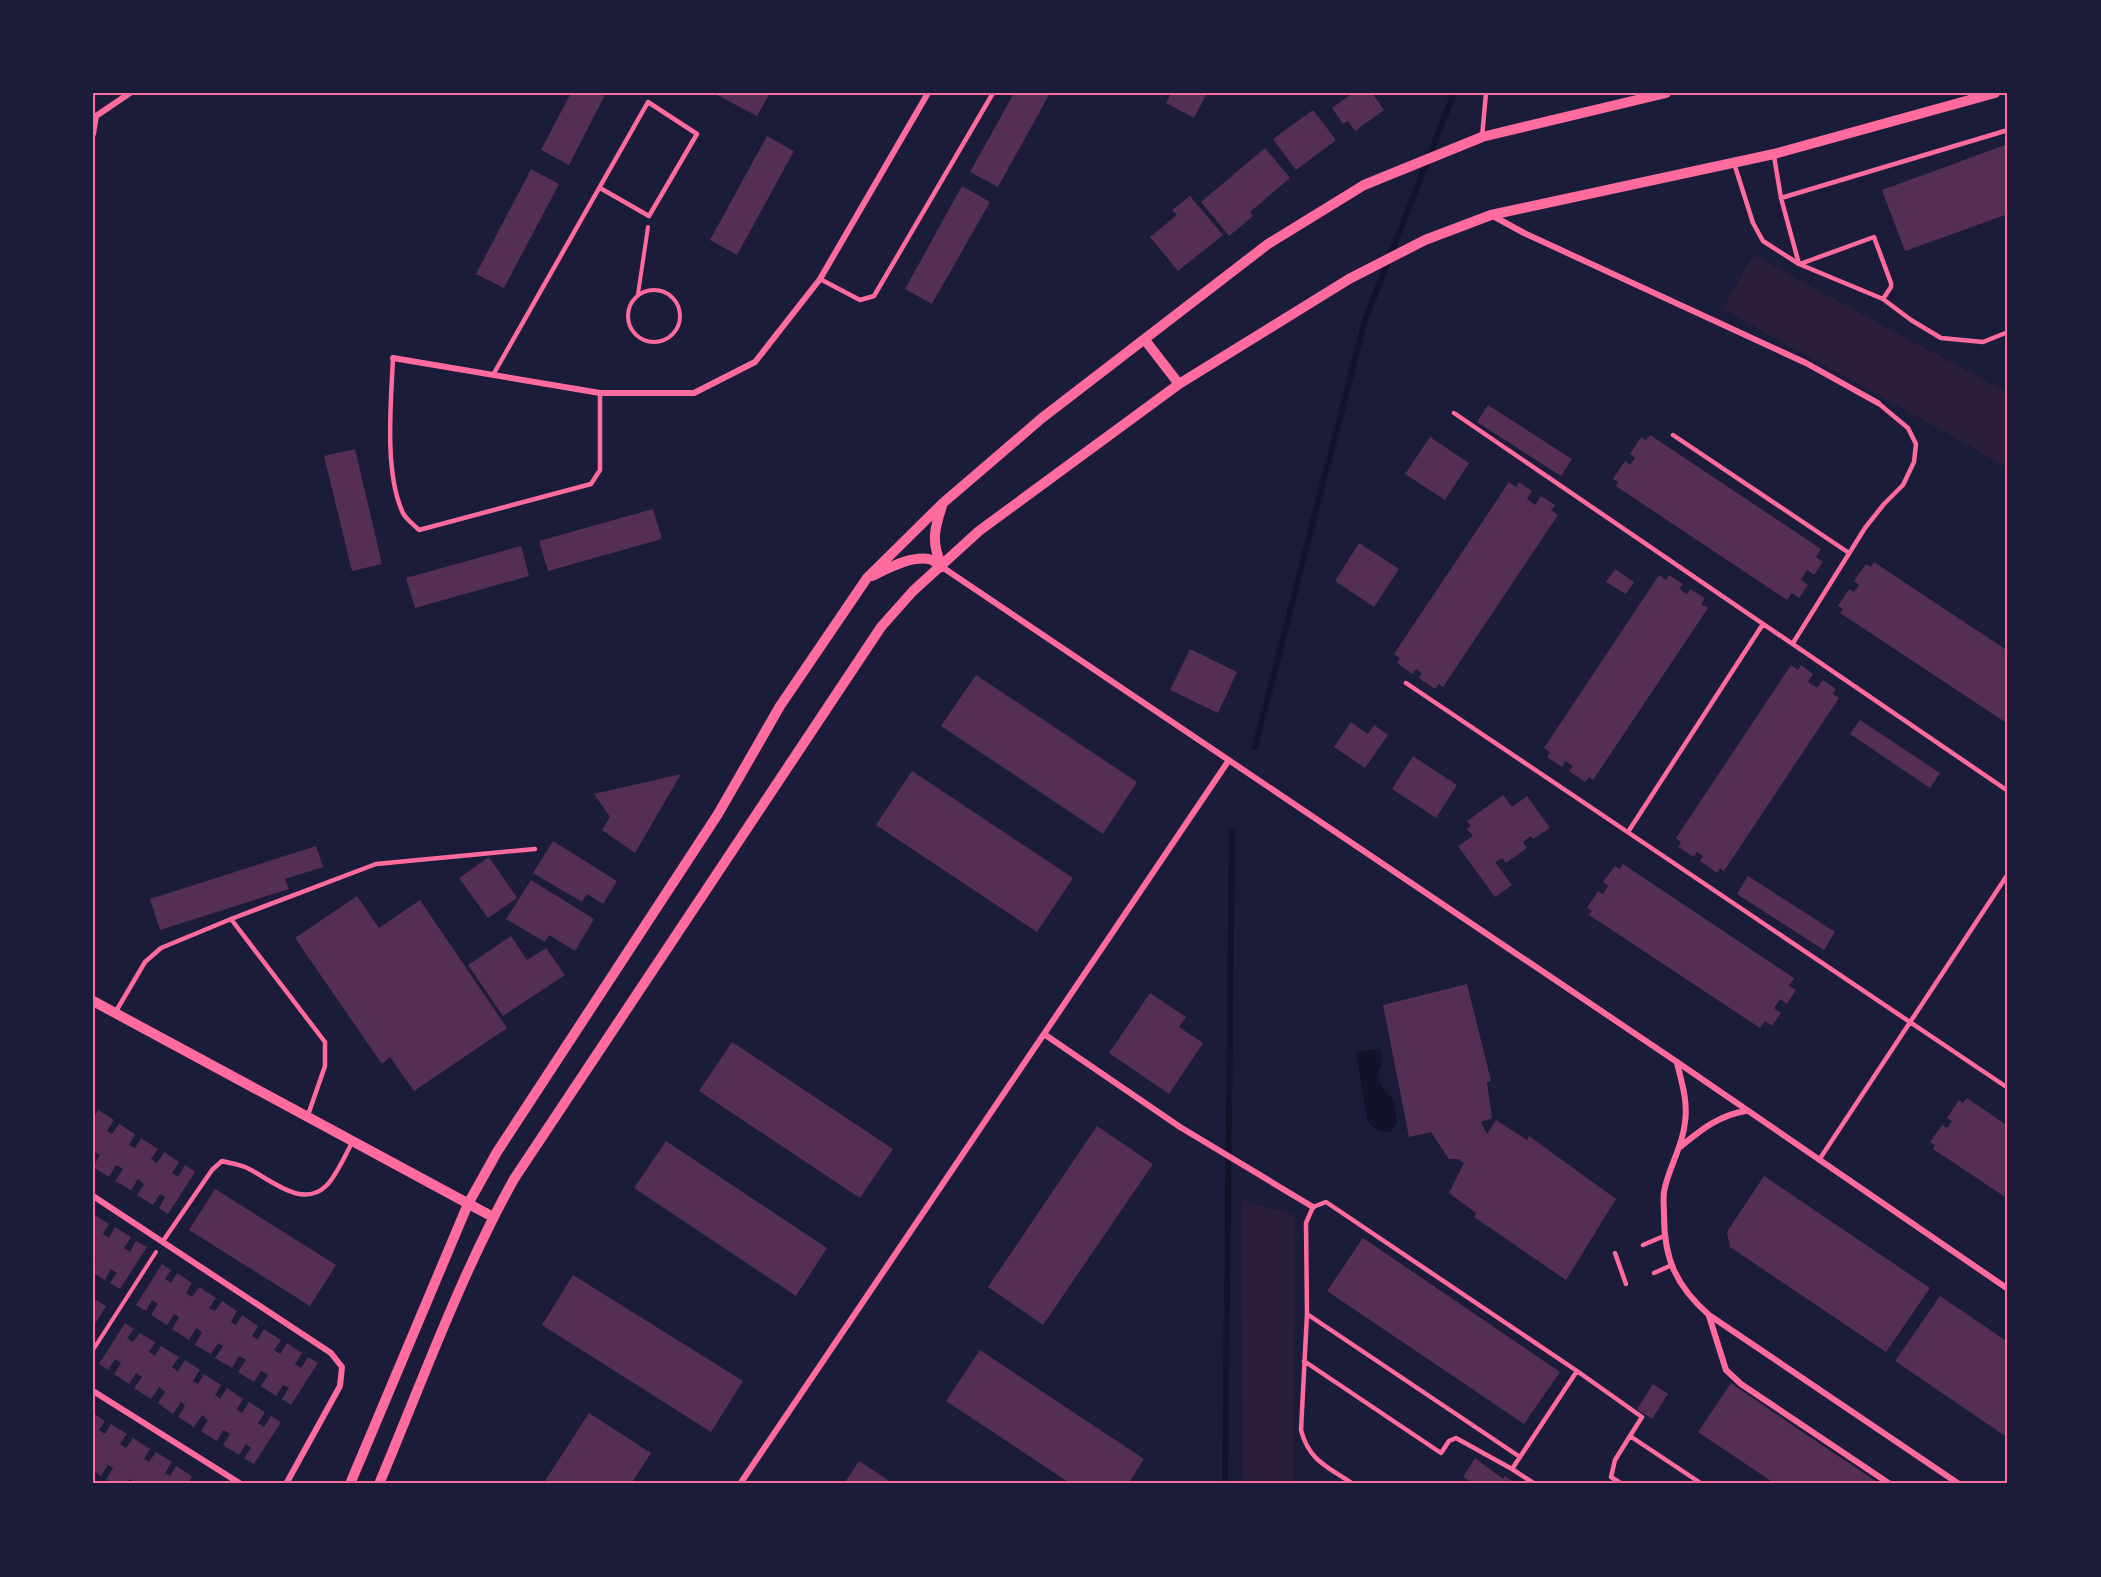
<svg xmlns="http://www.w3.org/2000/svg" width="2101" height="1577" font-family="Spectral,serif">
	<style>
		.green { fill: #2a1e3b }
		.water { fill: #12122b }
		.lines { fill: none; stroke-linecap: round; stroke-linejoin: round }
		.stream { stroke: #12122b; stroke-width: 6 }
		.building { fill: #542f53 }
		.path { stroke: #ff6b9d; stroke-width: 4 }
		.service { stroke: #ff6b9d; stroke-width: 4.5 }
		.minor { stroke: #ff6b9d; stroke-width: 6 }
		.tertiary { stroke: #ff6b9d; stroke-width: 10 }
		.neatline { fill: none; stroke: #ff6b9d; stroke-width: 2 }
	</style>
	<rect width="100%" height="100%" fill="#1b1b3a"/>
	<path class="green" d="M 1753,255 L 2008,393 L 2008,469 L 1968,445 L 1723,309 Z
		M 1242,1200 L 1294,1215 L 1293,1481 L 1298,1484 L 1243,1484 Z"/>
	<path class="water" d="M 1380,1049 L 1382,1065 L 1379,1070 L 1378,1079 L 1383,1088 L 1393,1099 L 1397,1121 L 1392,1131 C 1379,1133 1374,1130 1367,1119 L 1356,1052 Z"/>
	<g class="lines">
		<path class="stream" d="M 1255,747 L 1365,320 L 1454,93
			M 1225,1484 L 1232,832"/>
	</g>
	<path class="building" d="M 571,93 L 606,93 L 569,165 L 541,150 Z
		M 713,93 L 770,93 L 757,116 Z
		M 1014,93 L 1050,93 L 998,187 L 970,172 Z
		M 1171,93 L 1207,93 L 1194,118 L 1166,103 Z
		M 1353,93 L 1372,93 L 1384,110 L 1355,131 L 1348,121 L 1343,124 L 1332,108 Z
		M 1313,110 L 1336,140 L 1296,170 L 1273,139 Z
		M 767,136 L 794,151 L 737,255 L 710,240 Z
		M 2008,144 L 2008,214 L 1905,251 L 1882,190 Z
		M 1265,148 L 1290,178 L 1250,212 L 1253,216 L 1229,236 L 1201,202 Z
		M 531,169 L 559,184 L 504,288 L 476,274 Z
		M 962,186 L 990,202 L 932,304 L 905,289 Z
		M 1190,196 L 1223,235 L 1178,271 L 1150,237 L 1177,215 L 1172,210 Z
		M 1488,405 L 1572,459 L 1561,476 L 1477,422 Z
		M 1650,435 L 1821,549 L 1816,557 L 1823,562 L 1814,575 L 1807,570 L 1801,580 L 1808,585 L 1799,598 L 1792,593 L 1787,600 L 1616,486 L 1618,482 L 1613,479 L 1625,461 L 1630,465 L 1635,458 L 1630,454 L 1641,437 L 1646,440 Z
		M 1430,437 L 1469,463 L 1445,500 L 1405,474 Z
		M 355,449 L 382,564 L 352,571 L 324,456 Z
		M 1509,482 L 1516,487 L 1519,482 L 1532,491 L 1527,499 L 1535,505 L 1541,496 L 1555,505 L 1551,510 L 1558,515 L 1443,687 L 1439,684 L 1435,689 L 1419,678 L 1422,673 L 1416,669 L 1412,674 L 1397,663 L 1400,658 L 1394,654 Z
		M 653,509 L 662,539 L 548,571 L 539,541 Z
		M 1359,543 L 1399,569 L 1374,607 L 1335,581 Z
		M 521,546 L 529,576 L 415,608 L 406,578 Z
		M 1874,562 L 2008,651 L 2008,724 L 1840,613 L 1843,609 L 1838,606 L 1849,589 L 1854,592 L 1859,585 L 1854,581 L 1866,564 L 1871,567 Z
		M 1615,569 L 1634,582 L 1626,594 L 1606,582 Z
		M 1659,575 L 1666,580 L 1669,575 L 1683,584 L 1679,589 L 1687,594 L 1690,589 L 1705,598 L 1701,604 L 1708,608 L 1593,780 L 1589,777 L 1585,782 L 1569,771 L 1573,766 L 1565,761 L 1562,767 L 1547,757 L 1550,752 L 1544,748 Z
		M 1190,649 L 1237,672 L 1218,713 L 1170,690 Z
		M 1791,665 L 1798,670 L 1801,665 L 1813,674 L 1808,682 L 1817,688 L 1823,680 L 1836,689 L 1833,694 L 1839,698 L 1724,871 L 1720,868 L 1717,873 L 1700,861 L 1703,856 L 1697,852 L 1694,857 L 1678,847 L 1681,842 L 1676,838 Z
		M 976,675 L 1137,782 L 1103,834 L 941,726 Z
		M 1860,720 L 1940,773 L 1930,788 L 1850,734 Z
		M 1351,722 L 1368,734 L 1374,725 L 1388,735 L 1365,768 L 1334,747 Z
		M 1413,756 L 1457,785 L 1436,818 L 1392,789 Z
		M 912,771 L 1073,878 L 1037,932 L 876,825 Z
		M 681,774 L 635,853 L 602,830 L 610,817 L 594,794 Z
		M 1503,795 L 1512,807 L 1527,796 L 1550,828 L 1533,839 L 1531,836 L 1523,842 L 1527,848 L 1506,863 L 1502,858 L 1495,862 L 1512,885 L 1495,897 L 1458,846 L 1473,836 L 1467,829 L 1471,826 L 1467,821 Z
		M 553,841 L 617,881 L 603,904 L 587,894 L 582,902 L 533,873 Z
		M 316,846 L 323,867 L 285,879 L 289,889 L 160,930 L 150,899 Z
		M 489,857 L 517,898 L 488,918 L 459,878 Z
		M 1623,864 L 1794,978 L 1789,986 L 1796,990 L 1787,1004 L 1780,999 L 1774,1008 L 1781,1013 L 1772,1026 L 1765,1021 L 1760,1028 L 1589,915 L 1592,911 L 1587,908 L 1598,891 L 1603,894 L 1608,886 L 1603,882 L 1615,866 L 1620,869 Z
		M 1748,876 L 1835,932 L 1824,950 L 1737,894 Z
		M 531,880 L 594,919 L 575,951 L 549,935 L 545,942 L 506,919 Z
		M 357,896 L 379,928 L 420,900 L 507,1028 L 414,1091 L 390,1057 L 382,1064 L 295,938 Z
		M 511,936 L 527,960 L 546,948 L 565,975 L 503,1016 L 468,965 Z
		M 1467,984 L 1491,1081 L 1487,1082 L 1492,1118 L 1481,1122 L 1487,1134 L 1496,1120 L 1527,1140 L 1529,1136 L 1616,1199 L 1566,1280 L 1474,1217 L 1476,1213 L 1449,1193 L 1464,1163 L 1458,1159 L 1449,1159 L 1431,1132 L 1409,1137 L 1383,1005 Z
		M 1150,993 L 1186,1017 L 1179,1027 L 1203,1043 L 1169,1094 L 1109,1053 Z
		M 732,1042 L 893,1149 L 860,1198 L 699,1091 Z
		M 1967,1098 L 2008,1126 L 2008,1199 L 1933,1149 L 1935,1145 L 1930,1142 L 1942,1125 L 1947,1128 L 1952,1121 L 1947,1118 L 1959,1100 L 1963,1103 Z
		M 98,1110 L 114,1120 L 107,1131 L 112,1134 L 119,1124 L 135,1134 L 129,1145 L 135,1148 L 141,1138 L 158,1149 L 151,1159 L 157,1163 L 164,1152 L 179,1162 L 172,1173 L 178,1177 L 185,1165 L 195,1172 L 168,1214 L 159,1208 L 165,1197 L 160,1194 L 153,1205 L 137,1195 L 144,1184 L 138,1179 L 131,1190 L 115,1181 L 123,1169 L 116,1165 L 109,1177 L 93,1167 L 100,1155 L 95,1152 L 93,1155 L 93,1119 Z
		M 1097,1126 L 1153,1164 L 1043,1325 L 988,1287 Z
		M 666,1141 L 827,1248 L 796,1296 L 634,1188 Z
		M 1764,1176 L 1930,1288 L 1886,1352 L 1730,1247 L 1727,1232 Z
		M 215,1189 L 336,1265 L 310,1306 L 189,1230 Z
		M 93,1214 L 109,1224 L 103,1234 L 109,1238 L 115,1227 L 131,1237 L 124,1248 L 130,1252 L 136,1241 L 147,1247 L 120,1289 L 110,1283 L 117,1273 L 111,1269 L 105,1280 L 93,1273 L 93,1264 L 96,1259 L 93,1257 Z
		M 1363,1238 L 1560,1372 L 1524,1424 L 1327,1291 Z
		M 162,1264 L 171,1270 L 165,1279 L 171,1283 L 177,1273 L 192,1283 L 186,1293 L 192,1297 L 199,1287 L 216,1298 L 209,1308 L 215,1311 L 222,1301 L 237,1311 L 231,1322 L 236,1325 L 242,1315 L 258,1326 L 252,1336 L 258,1339 L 264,1329 L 281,1340 L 274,1350 L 280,1354 L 287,1343 L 302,1353 L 295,1364 L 301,1368 L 308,1357 L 318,1363 L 291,1405 L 282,1399 L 289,1388 L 283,1385 L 276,1396 L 261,1386 L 268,1375 L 261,1371 L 254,1382 L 238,1372 L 246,1360 L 239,1356 L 232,1368 L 215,1358 L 223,1346 L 218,1343 L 211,1354 L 195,1345 L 202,1332 L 196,1328 L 189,1340 L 172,1329 L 179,1317 L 174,1314 L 167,1325 L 151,1315 L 158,1304 L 152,1300 L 146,1311 L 136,1305 Z
		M 573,1275 L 743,1381 L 711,1432 L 542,1325 Z
		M 1940,1296 L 2008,1342 L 2008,1438 L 1895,1361 Z
		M 96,1300 L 106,1306 L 93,1327 L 93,1305 Z
		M 125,1323 L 134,1329 L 127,1338 L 133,1342 L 140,1333 L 155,1342 L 149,1352 L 155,1356 L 161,1346 L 179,1357 L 172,1367 L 178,1371 L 185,1360 L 200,1370 L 193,1381 L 198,1384 L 204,1374 L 221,1385 L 215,1395 L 220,1399 L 227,1388 L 243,1399 L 237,1409 L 242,1413 L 249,1402 L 265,1412 L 258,1423 L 264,1427 L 271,1416 L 281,1422 L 254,1464 L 244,1458 L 251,1448 L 246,1444 L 239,1455 L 223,1445 L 230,1434 L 223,1430 L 217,1441 L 201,1431 L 208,1420 L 202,1415 L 194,1427 L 178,1417 L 185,1405 L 181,1402 L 173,1414 L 158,1403 L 165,1392 L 159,1387 L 151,1399 L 134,1388 L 142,1377 L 136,1373 L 129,1384 L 114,1374 L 121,1363 L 115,1359 L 108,1370 L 99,1364 Z
		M 980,1350 L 1144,1459 L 1128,1484 L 1071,1484 L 946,1401 Z
		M 1731,1383 L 1795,1427 L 1880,1484 L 1775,1484 L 1762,1475 L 1698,1432 Z
		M 1653,1384 L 1668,1394 L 1652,1419 L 1637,1409 Z
		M 93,1413 L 105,1421 L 99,1430 L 105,1434 L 111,1424 L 127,1434 L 120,1444 L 126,1448 L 133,1438 L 150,1449 L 144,1459 L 149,1462 L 156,1452 L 172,1462 L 165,1473 L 170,1476 L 176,1466 L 192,1476 L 188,1484 L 136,1484 L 130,1479 L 127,1484 L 112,1484 L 106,1480 L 113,1468 L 108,1465 L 101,1476 L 93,1471 Z
		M 589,1413 L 651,1453 L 631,1484 L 543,1484 Z
		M 1475,1458 L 1503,1479 L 1505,1476 L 1516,1484 L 1469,1484 L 1470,1481 L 1463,1477 Z
		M 859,1461 L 894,1484 L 844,1484 Z"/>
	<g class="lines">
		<path class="path" d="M628 316a26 26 0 1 1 52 0a26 26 0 1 1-52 0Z
			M 638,294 L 648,227
			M 93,1350 L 156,1252"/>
		<path class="service" d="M 1482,137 L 1486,93
			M 1774,156 L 1781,198 L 1799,264
			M 1734,163 L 1753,223 L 1763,241 L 1799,264 L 1883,299 L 1911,320 L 1941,338 L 1983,342 L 2008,332
			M 1781,198 L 2008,130
			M 1800,264 L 1874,237 L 1891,283 L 1891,287 L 1883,299
			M 820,279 L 860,300 L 874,296 L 993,93
			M 393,358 C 391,402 384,473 403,513 C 406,519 414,525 419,530 L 591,484 L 600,470 L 600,393
			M 493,375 L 648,102 L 697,134 L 649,216 L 600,188
			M 1454,413 L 2008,791
			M 1673,435 L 1849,553
			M 1793,643 L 1865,528 L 1884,504 L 1903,485 L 1914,462 L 1916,444 L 1908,428 L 1878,403
			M 1406,683 L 2008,1088
			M 1628,832 L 1763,624
			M 231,919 L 325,1042 L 325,1066 L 308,1115
			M 115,1013 L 145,962 L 161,948 L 231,919 L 376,864 L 535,849
			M 1819,1160 L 2008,874
			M 163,1241 L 212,1170 L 222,1161 C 229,1163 238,1164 245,1167 C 268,1177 301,1210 326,1186 C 337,1175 345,1155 353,1141
			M 1643,1245 L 1664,1236
			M 1615,1253 L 1626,1284
			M 1654,1273 L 1672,1265
			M 1307,1314 L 1520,1457
			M 1304,1361 L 1441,1453 L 1449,1441 L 1456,1438 L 1512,1469 L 1535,1484
			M 1577,1371 L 1642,1417 L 1630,1436 L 1702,1484
			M 1353,1484 C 1328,1467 1309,1461 1301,1430 L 1307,1314 L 1306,1223 L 1313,1207 L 1326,1202 L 1577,1371 L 1512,1469
			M 1622,1484 L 1611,1477 L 1615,1460 L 1630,1436"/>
		<path class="minor" d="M 93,115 L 96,116 L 130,93
			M 93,134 L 96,116
			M 1493,216 L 1524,233 L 1806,363 L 1878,403
			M 393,358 L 600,393 L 694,393 L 755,362 L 820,279 L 928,93
			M 942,567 L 1677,1062 L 2008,1289
			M 1044,1034 L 1180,1127 L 1313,1207
			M 1677,1063 C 1682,1083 1688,1102 1685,1122 C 1683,1147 1668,1168 1664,1192 C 1663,1199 1664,1207 1664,1215 C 1664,1259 1676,1286 1709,1315 L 1959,1484
			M 1680,1147 C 1701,1130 1719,1115 1746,1111
			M 93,1196 L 331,1353 L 342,1367 L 340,1386 L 286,1484
			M 1709,1316 L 1726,1370 L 1741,1384 L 1890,1484
			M 93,1391 L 241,1484
			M 740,1484 L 1229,760"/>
		<path class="tertiary" d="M 1145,340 L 1179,384
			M 942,566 C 931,543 934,530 942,506
			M 872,576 C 889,568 910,556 929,559 C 933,560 938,564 942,567
			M 93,1001 L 493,1217
			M 350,1484 L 468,1204 L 497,1152 L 718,814 L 780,706 L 867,578 L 943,503 L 1042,418 L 1268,244 L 1364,185 L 1482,137 L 1666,93
			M 379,1484 C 422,1382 460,1276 514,1179 L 881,627 L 913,591 L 979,531 L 1179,384 L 1349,279 L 1425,240 L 1491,215 L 1774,154 L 1995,93"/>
	</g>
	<rect width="2101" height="1577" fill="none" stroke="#1b1b3a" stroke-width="189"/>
	<rect x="94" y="94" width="1912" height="1388" class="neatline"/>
</svg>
